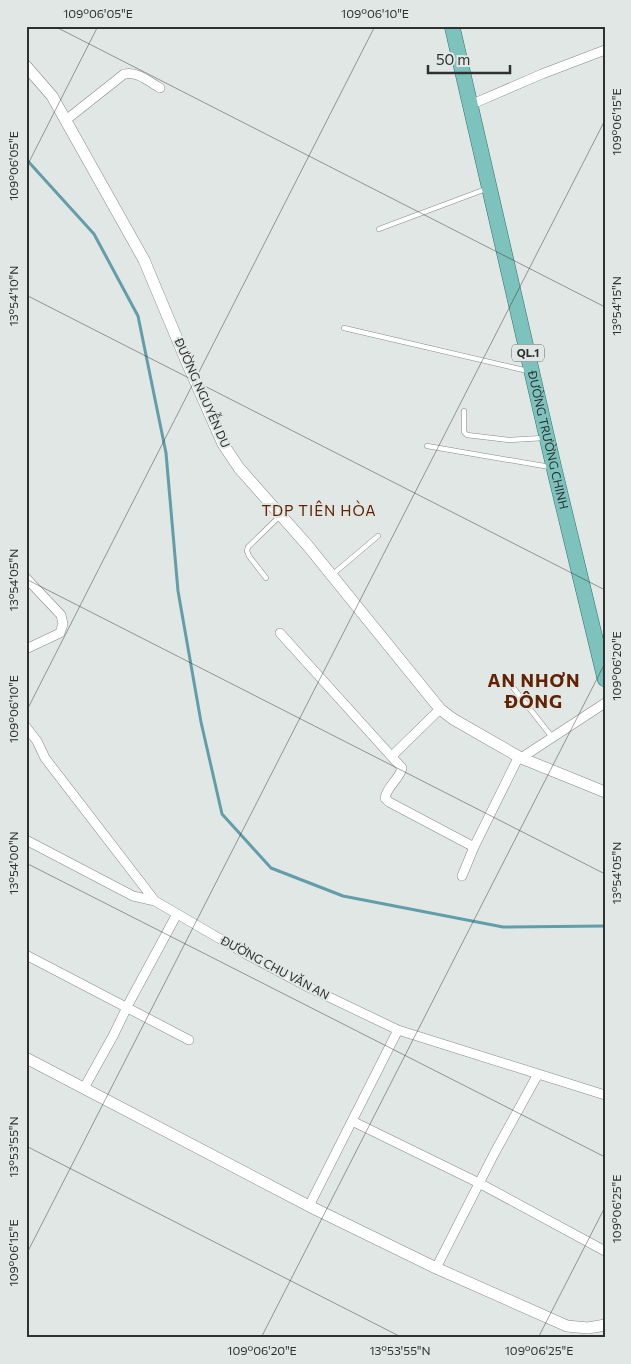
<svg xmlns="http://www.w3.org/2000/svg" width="631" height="1364" font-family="Commissioner,sans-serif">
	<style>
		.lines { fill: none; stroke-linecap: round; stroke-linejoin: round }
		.stream { stroke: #629eaa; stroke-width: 3 }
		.service-casing { stroke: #858b88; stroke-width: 5.5 }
		.minor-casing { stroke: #858b88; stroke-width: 10 }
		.tertiary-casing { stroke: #858b88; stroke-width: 12 }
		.primary-casing { stroke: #29756f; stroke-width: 16 }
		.service { stroke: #fff; stroke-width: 4.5 }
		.minor { stroke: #fff; stroke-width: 9 }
		.tertiary { stroke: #fff; stroke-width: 11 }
		.primary { stroke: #7dc2bd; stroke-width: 15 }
		.ticks { fill: none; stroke: #2e312f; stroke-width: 1; stroke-opacity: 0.45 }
		.labels { text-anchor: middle; stroke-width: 4; stroke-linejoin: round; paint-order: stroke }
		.shield { fill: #e1e7e4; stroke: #646865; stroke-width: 1 }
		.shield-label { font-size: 11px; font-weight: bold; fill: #2e312f }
		.street-label { font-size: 12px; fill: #2e312f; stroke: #e1e7e4 }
		.quarter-label { font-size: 15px; letter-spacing: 1px; fill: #622302; stroke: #e1e7e4 }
		.district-label { font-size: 18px; font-weight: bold; letter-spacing: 1px; fill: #622302; stroke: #e1e7e4 }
		.neatline { fill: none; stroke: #2e312f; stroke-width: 2 }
		.ticks-label { font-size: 12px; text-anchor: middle; fill: #2e312f }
	</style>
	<rect width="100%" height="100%" fill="#e1e7e4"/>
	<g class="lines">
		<path class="stream" d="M 26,159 L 94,234 L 138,316 L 166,453 L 178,591 L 201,722 L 222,814 L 271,868 L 343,896 L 503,927 L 605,926"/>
		<defs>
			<path id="service" d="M 379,229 L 486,189
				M 344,328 L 528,371
				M 464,411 L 464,432 L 467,435 L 509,440 L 543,438
				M 427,446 L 550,467
				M 333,574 L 378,536
				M 266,578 L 249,556 L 247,551 L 248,547 L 280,516
				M 508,681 L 552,737"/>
			<path id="minor" d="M 470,105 L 542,74 L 605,50
				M 66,120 L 124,74 C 137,71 148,81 160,88
				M 26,578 L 61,615 L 63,624 L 60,633 L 26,649
				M 280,633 L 402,768 C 399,780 387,786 385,798 L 389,802 L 474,847
				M 26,727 L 37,741 L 45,758 L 155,901 L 246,954 L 308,987 L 398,1030 L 605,1095
				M 392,756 L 440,709
				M 521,758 L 605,703
				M 26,840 L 133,896 L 155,901
				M 462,876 L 474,847 L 519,756
				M 26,955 L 189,1040
				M 84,1088 L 113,1036 L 130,1001 L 177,914
				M 352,1121 L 479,1183 L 605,1251
				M 309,1206 L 398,1030
				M 436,1268 L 494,1154 L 538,1074"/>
			<path id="tertiary" d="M 26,66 L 52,96 L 144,260 L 188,365 L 223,444 L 239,468 L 308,546 L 440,709 L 453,719 L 521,758 L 605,792
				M 26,1058 L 309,1206 L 436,1268 L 567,1326 L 588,1328 L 605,1325"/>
			<g id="primary">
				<path id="s1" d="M 452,26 L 554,468 L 605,679"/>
			</g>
		</defs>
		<use href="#service" class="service-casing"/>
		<use href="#minor" class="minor-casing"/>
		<use href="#tertiary" class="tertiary-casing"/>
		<use href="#primary" class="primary-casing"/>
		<use href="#service" class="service"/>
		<use href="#minor" class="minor"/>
		<use href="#tertiary" class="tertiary"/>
		<use href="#primary" class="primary"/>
	</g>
	<path class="ticks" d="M 54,26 L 605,307M 26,168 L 98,26M 26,295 L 605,590M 26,579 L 605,874M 26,712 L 375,26M 26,863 L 605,1157M 26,1146 L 403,1338M 26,1255 L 605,120M 261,1338 L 605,663M 538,1338 L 605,1207"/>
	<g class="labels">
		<rect class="shield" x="512" y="344.5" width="32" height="17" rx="4"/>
		<g class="shield-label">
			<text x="528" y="357">QL.1</text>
		</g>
		<g class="street-label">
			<text transform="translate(202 393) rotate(66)" y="4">ĐƯỜNG NGUYỄN DU</text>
			<text dy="4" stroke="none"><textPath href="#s1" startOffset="425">ĐƯỜNG TRƯỜNG CHINH</textPath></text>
			<text transform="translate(275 968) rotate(28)" y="4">ĐƯỜNG CHU VĂN AN</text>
		</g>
		<g class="quarter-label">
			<text x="319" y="516">TDP TIÊN HÒA</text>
		</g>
		<g class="district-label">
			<text x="534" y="687">AN NHƠN<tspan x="534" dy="21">ĐÔNG</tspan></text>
		</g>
	</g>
	<rect width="631" height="1364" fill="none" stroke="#e1e7e4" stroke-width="55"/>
	<path d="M428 65v8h82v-8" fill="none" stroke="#2e312f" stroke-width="2.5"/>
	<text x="436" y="65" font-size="15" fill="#2e312f" stroke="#e1e7e4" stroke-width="4" paint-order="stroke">50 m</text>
	<rect x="28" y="28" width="576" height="1308" class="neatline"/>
	<g class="ticks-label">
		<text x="98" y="18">109°06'05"E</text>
		<text x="375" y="18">109°06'10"E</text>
		<text transform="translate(617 122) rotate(-90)" y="4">109°06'15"E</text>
		<text transform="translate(14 166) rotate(-90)" y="4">109°06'05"E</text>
		<text transform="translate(14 296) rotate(-90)" y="4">13°54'10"N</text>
		<text transform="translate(617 306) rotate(-90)" y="4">13°54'15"N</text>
		<text transform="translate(14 580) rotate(-90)" y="4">13°54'05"N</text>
		<text transform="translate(617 666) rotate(-90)" y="4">109°06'20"E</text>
		<text transform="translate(14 709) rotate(-90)" y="4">109°06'10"E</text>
		<text transform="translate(14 863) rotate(-90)" y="4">13°54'00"N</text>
		<text transform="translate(617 873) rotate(-90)" y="4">13°54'05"N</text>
		<text transform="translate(14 1147) rotate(-90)" y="4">13°53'55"N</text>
		<text transform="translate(617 1209) rotate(-90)" y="4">109°06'25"E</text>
		<text transform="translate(14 1253) rotate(-90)" y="4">109°06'15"E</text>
		<text x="262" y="1355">109°06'20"E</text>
		<text x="400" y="1355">13°53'55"N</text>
		<text x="539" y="1355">109°06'25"E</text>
	</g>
</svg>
